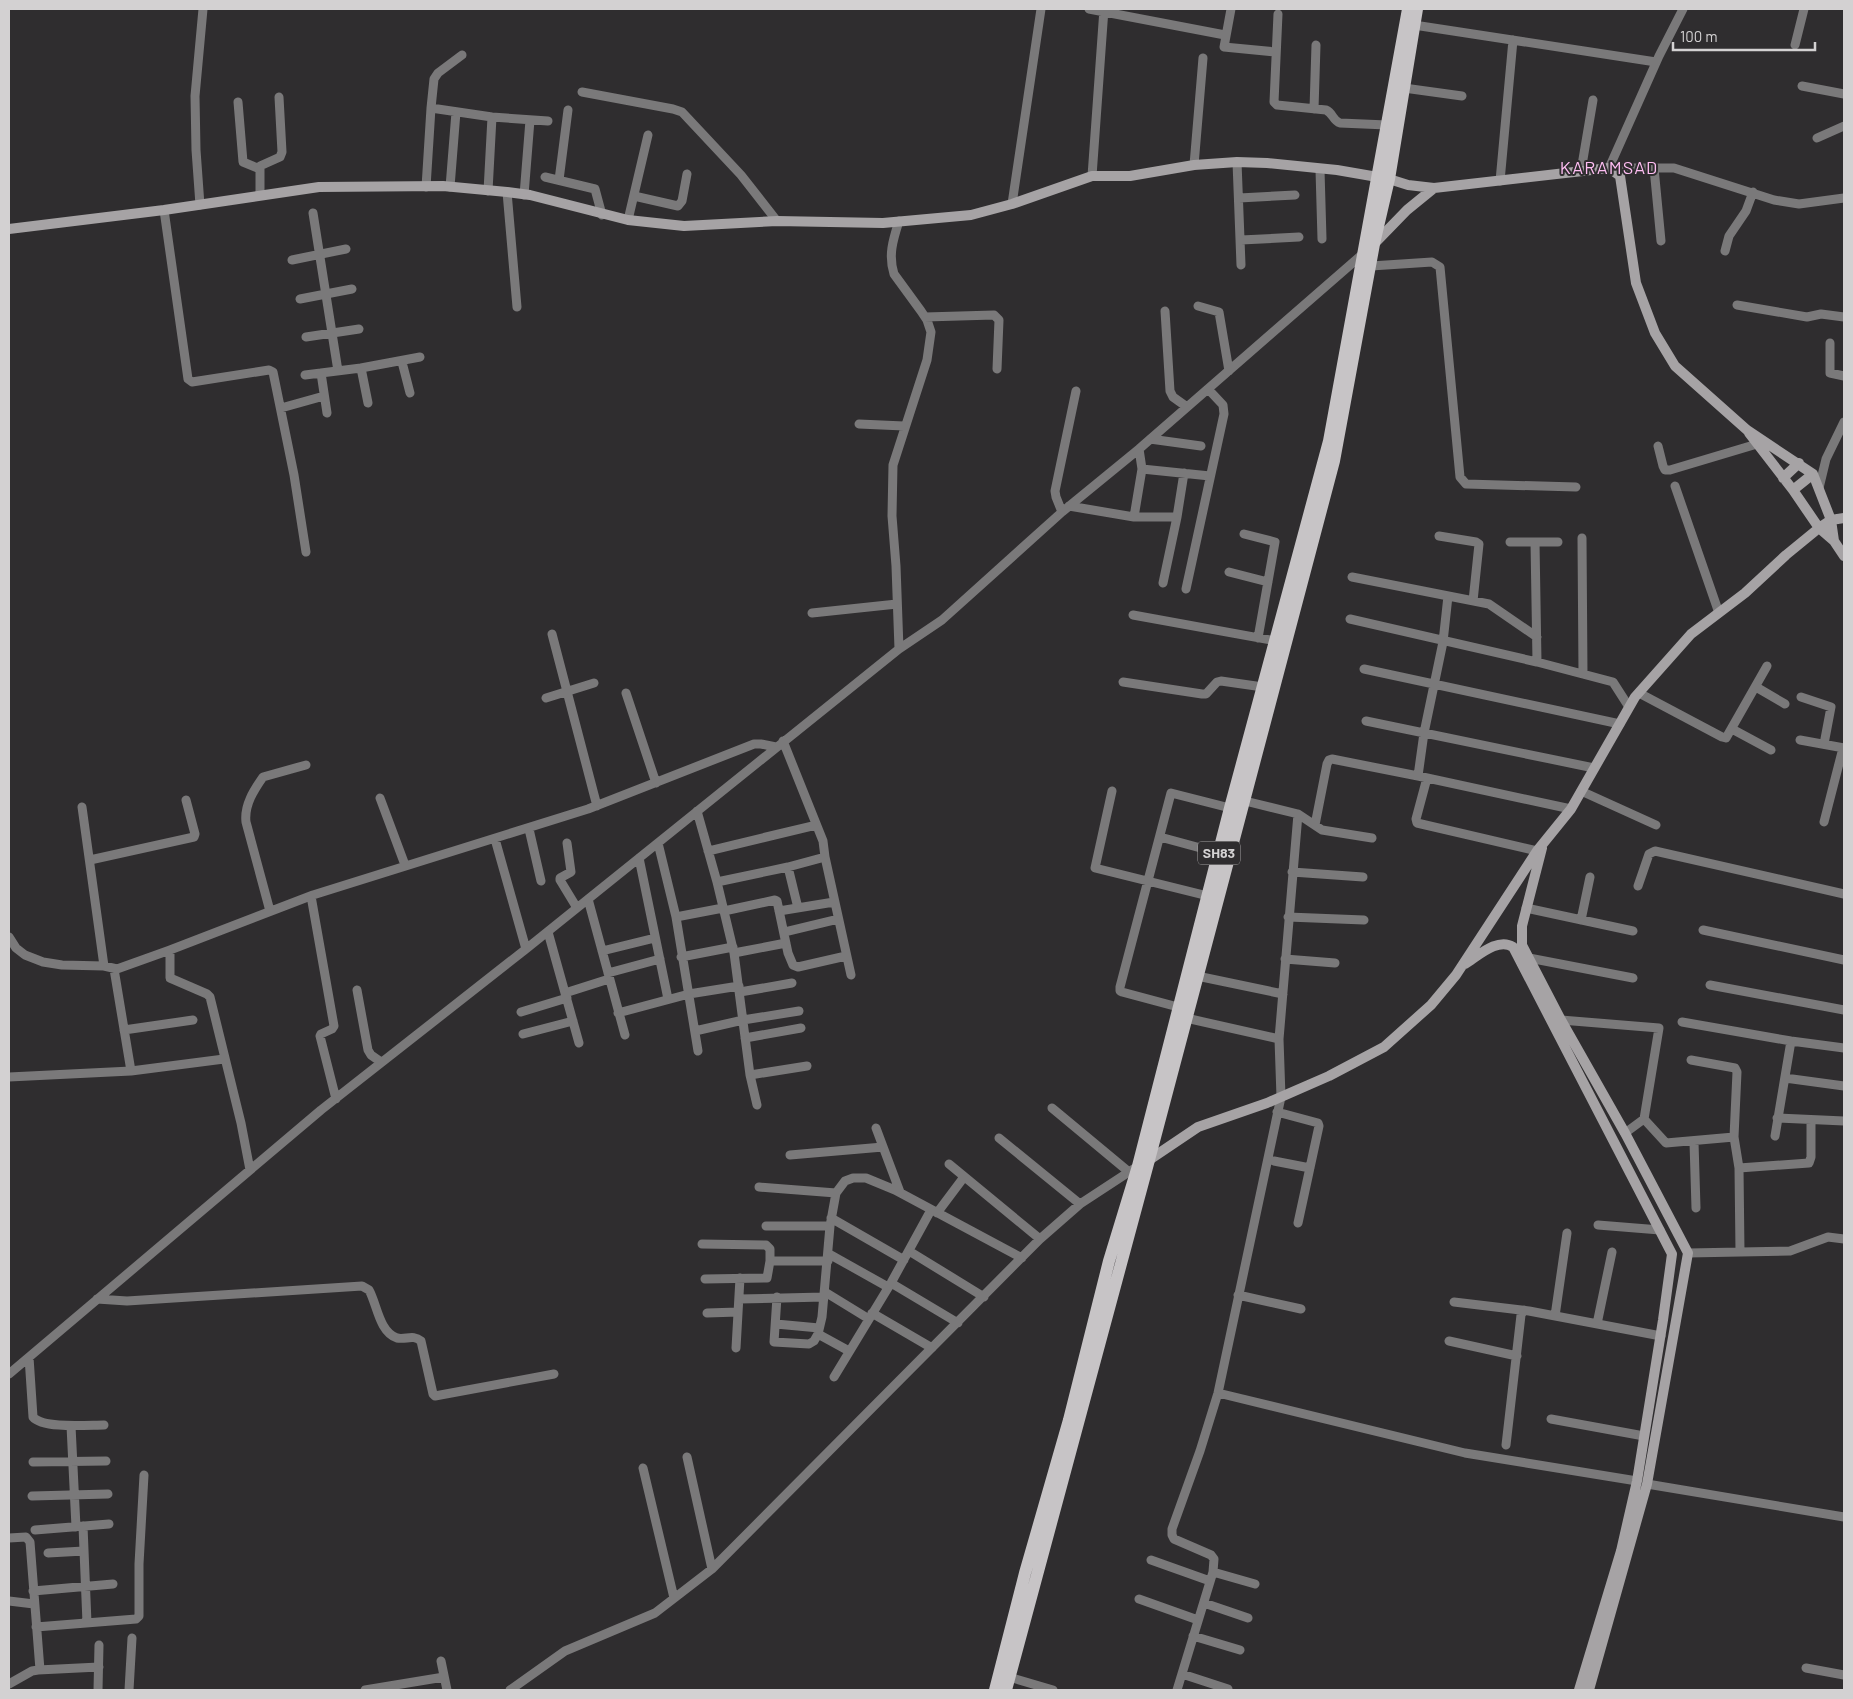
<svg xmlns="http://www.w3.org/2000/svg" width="1853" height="1699" font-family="Barlow,sans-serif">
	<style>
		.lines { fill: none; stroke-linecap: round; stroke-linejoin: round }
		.street { stroke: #7a797a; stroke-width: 9 }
		.secondary { stroke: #a6a3a5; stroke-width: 10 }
		.primary { stroke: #c7c4c6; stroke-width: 12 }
		.labels { text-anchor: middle; stroke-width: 4; stroke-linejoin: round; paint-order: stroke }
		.shield { fill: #2f2d2f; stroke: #a2a0a1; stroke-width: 1 }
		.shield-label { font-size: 14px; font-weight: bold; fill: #d3d1d2 }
		.quarter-label { font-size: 18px; letter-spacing: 1px; fill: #ffbef3; stroke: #2f2d2f }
	</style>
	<rect width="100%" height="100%" fill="#2f2d2f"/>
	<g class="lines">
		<path class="street" d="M 1089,9 L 1225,35
			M 1231,9 L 1224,47 L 1276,52
			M 1683,9 L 1659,56 L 1609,168 L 1674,168 L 1774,200 L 1799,204 L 1844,198
			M 1278,14 L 1274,102 L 1277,105 L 1326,110 C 1333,113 1333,121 1340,123 L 1387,125
			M 1414,25 L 1656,62
			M 1795,45 L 1804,9
			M 1802,86 L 1844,94
			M 1404,88 L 1462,96
			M 582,92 L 673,109 L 682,112 L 741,175 L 777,221
			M 238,102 L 243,162 L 260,169
			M 431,108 L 492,117 L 548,121
			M 1314,109 L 1316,45
			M 1817,138 L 1844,126
			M 1237,162 L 1241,265
			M 1194,165 L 1203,58
			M 1654,168 L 1661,241
			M 1320,170 L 1322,239
			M 1581,171 L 1593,100
			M 1092,176 L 1104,9
			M 545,177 L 595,189 L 602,215
			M 559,180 L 568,110
			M 1500,181 L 1513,40
			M 426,187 L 431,108 L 434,79 L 438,73 L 462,55
			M 450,187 L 456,112
			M 488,191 L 492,117
			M 507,192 L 517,307
			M 260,195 L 260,166 L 280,157 L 282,152 L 279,97
			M 524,195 L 530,120
			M 634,196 L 678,206 L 682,201 L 687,174
			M 1239,198 L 1295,195
			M 1012,204 L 1041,9
			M 200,205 L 196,150 L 195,96 L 203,9
			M 164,210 L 188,379 L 192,382 L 269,370 L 273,372 L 294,475 L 306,552
			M 313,213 L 338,371
			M 628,220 L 648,135
			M 1241,240 L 1299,237
			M 1725,251 L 1729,236 L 1746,211 L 1753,192
			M 292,260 L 346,249
			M 1371,266 L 1432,262 L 1440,267 L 1460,477 L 1466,484 L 1576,487
			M 300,299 L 352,289
			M 1737,305 L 1807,317 L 1821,314 L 1844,317
			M 1198,306 L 1219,312 L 1229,371
			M 1165,311 L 1170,391 L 1173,397 L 1187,407
			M 925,317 L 994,315 L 999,320 L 997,369
			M 306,337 L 359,329
			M 1830,343 L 1830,373 L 1844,376
			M 402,362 L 410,393
			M 361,368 L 368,403
			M 321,373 L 327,413
			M 305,375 L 361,368 L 420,357
			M 281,408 L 324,396
			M 859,424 L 904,426
			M 1150,439 L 1201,446
			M 1658,446 L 1663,466 L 1665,470 L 1670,470 L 1757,444
			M 1142,469 L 1210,476
			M 1675,486 L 1719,613
			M 1819,488 L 1826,459 L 1844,422
			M 1069,506 L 1134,517 L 1177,517
			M 1062,512 L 1056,497 L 1055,491 L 1076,391
			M 1134,517 L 1142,469 L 1139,449
			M 1244,534 L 1275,542 L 1258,638
			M 1439,536 L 1476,542 L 1479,544 L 1473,601
			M 1582,538 L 1583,674
			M 1510,542 L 1558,542
			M 1535,542 L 1537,662
			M 1229,572 L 1268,582
			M 1352,577 L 1489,604 L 1537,637
			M 1163,583 L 1177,517 L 1184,473
			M 1186,589 L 1224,414 L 1223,405 L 1208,389
			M 812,613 L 897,604
			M 1133,615 L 1276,641
			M 1350,619 L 1537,662 L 1613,682 L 1629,707
			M 552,634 L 597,806
			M 899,649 L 896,566 L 892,516 L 893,465 L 927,360 L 931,332 L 927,320 L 921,311 L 894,274 C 888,255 893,240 899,221
			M 1364,669 L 1620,724
			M 1123,682 L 1202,694 L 1206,694 L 1217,682 L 1221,681 L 1263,687
			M 1756,687 L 1785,704
			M 626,693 L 656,783
			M 1639,693 L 1722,737 L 1726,738 L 1767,666
			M 1801,697 L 1831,707 L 1824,744
			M 546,698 L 594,683
			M 1366,721 L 1594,768
			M 1732,729 L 1771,750
			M 1800,740 L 1844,748
			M 783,741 L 823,841 L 825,857 L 851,975
			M 1418,776 L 1424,733 L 1443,642 L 1448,596
			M 1427,778 L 1416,819 L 1417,823 L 1537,851
			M 1112,791 L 1095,868 L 1208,896
			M 1581,791 L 1656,825
			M 380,798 L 405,865
			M 1245,801 L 1298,814 L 1322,830 L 1372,838
			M 82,807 L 104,966
			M 697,811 L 717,882 L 734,953 L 750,1075 L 757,1105
			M 1824,822 L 1843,748
			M 1315,825 L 1327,764 L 1329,760 L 1332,759 L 1418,776 L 1571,809
			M 529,829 L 541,881
			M 1160,837 L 1219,853
			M 495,839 L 526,949
			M 567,843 L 571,872 L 560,878 L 560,880 L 577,908
			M 658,843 L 676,917 L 698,1051
			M 708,851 L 816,825
			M 639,858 L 668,999
			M 90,860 L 194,837 L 195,834 L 186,800
			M 788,867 L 798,908
			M 1292,872 L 1363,877
			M 717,882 L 788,867 L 825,857
			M 1638,886 L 1649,854 L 1655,851 L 1844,894
			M 311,896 L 334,1026 L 332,1029 L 321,1034 L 320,1036 L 336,1099
			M 588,899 L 625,1035
			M 1526,908 L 1633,931
			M 270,911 L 246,822 C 244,805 254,790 263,777 L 306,765
			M 724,911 L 775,900 L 777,901 L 788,953 L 793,965 L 798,967 L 846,956
			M 779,911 L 834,902
			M 676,917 L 723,908
			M 1288,917 L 1364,920
			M 1581,920 L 1590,877
			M 1703,930 L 1844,960
			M 548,932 L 579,1043
			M 784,932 L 838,919
			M 9,937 L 16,948 L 25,955 L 43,962 L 62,965 L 104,966 L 117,969 L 170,950 L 313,895 L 588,809 L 754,744 L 761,744 L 776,747
			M 170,950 L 170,978 L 207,994 L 210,997 L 241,1123 L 250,1170
			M 602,951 L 655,938
			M 734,953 L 786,943
			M 681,957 L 733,947
			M 1529,958 L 1633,978
			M 1285,959 L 1335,963
			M 114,969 L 131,1071
			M 608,973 L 660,959
			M 1197,976 L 1283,994
			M 1710,985 L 1844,1010
			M 357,990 L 368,1050 L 371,1055 L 381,1062
			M 740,992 L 792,983
			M 565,993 L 609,979
			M 1178,1007 L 1122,992 L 1120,991 L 1120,987 L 1171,793 L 1230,808
			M 521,1012 L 567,998
			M 618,1013 L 689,994 L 739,986
			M 1186,1018 L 1279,1039
			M 1561,1020 L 1659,1028 L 1644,1119
			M 1682,1022 L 1791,1041 L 1844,1048
			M 124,1030 L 193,1020
			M 695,1031 L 743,1020 L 799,1011
			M 523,1034 L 573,1021
			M 745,1038 L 801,1028
			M 1691,1060 L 1735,1068 L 1737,1072 L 1734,1137
			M 750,1075 L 807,1066
			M 9,1077 L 131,1071 L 224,1059
			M 1785,1078 L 1844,1086
			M 1052,1108 L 1129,1172
			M 1277,1112 L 1318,1123 L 1319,1126 L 1298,1223
			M 1777,1118 L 1844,1121
			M 876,1128 L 900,1192
			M 1625,1133 L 1644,1119 L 1666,1143 L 1734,1137 L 1739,1168 L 1740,1252
			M 1775,1136 L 1791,1041
			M 999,1138 L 1080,1204
			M 1694,1142 L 1696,1208
			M 790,1155 L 883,1147
			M 1274,1161 L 1310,1168
			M 949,1164 L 1040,1239
			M 1739,1168 L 1809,1163 L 1811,1157 L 1811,1120
			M 759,1187 L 836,1193
			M 937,1213 L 964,1177
			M 831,1218 L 904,1260
			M 1598,1225 L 1660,1230
			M 766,1226 L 830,1226
			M 702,1244 L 766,1245 L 770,1249 L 770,1261 L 767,1278 L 705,1279
			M 909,1251 L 984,1297
			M 1688,1253 L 1790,1251 L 1828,1237 L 1844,1239
			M 829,1254 L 888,1287
			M 770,1261 L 828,1261
			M 891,1283 L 958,1323
			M 825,1292 L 869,1319
			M 1238,1295 L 1301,1309
			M 777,1297 L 774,1342 L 809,1344 L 814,1341 L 818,1334 L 822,1317 L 830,1226 L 836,1193 L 845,1181 L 853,1178 L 866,1178 L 895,1190 L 1022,1258
			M 97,1299 L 127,1301 L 362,1286 L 369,1290 C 377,1304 379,1332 397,1338 C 406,1340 413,1334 421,1341 L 433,1394 L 435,1396 L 554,1374
			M 739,1299 L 824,1297
			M 1454,1302 L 1529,1311 L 1661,1336
			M 707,1313 L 738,1312
			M 872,1313 L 932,1348
			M 1555,1316 L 1567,1233
			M 776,1324 L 819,1328
			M 1597,1324 L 1612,1252
			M 818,1334 L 849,1351
			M 1449,1341 L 1517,1356
			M 736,1348 L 740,1278
			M 29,1357 L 33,1417 C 43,1429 88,1425 104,1425
			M 9,1374 L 321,1110 L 526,949 L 899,649 L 942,620 L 1062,512 L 1139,449 L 1365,252
			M 834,1377 L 891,1283 L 931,1210
			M 1218,1393 L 1465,1453 L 1637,1481
			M 1551,1419 L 1644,1436
			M 71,1426 L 76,1527
			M 1506,1445 L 1521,1315 L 1524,1310
			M 687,1457 L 712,1569
			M 33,1462 L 106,1461
			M 643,1468 L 674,1598
			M 1647,1484 L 1844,1517
			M 32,1496 L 108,1494
			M 83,1526 L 87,1623
			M 35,1530 L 109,1524
			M 9,1538 L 26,1537 L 30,1542 L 40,1670
			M 48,1553 L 84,1551
			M 1151,1560 L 1210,1581
			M 1213,1572 L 1255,1584
			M 33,1591 L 113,1584
			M 1139,1599 L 1198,1620
			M 9,1601 L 34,1604
			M 1204,1603 L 1248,1618
			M 36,1627 L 136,1619 L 139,1616 L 139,1564 L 144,1475
			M 1193,1636 L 1240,1650
			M 441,1661 L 447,1690
			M 1806,1668 L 1844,1675
			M 1182,1674 L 1228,1689
			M 1009,1677 L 1053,1690
			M 9,1684 L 32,1671 L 38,1670 L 99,1667
			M 98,1690 L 99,1645
			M 129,1690 L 132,1638
			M 365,1690 L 444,1677
			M 510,1690 L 565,1651 L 655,1613 L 712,1569 L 1040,1239 L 1080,1204 L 1138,1166
			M 1177,1690 L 1213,1572 L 1214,1559 L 1211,1555 L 1174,1539 L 1172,1535 L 1172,1529 L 1200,1451 L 1218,1393 L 1281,1097 L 1279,1039 L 1298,814"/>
		<path class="secondary" d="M 9,229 L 164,210 L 319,187 L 443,186 L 507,192 L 530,195 L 628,220 L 684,226 L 777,221 L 883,223 L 971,215 L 1012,204 L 1092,176 L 1130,176 L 1194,165 L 1237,162 L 1267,163 L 1337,170 L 1389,179 L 1408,185 L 1434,188
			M 1374,244 L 1407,210 L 1434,188 L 1609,168 L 1620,176 L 1636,283 L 1655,333 L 1675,366 L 1747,430 L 1813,474 L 1831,520 L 1834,541
			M 1749,433 L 1793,490 L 1819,528 L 1834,541 L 1844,556
			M 1783,478 L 1799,463
			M 1793,490 L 1813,474
			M 1542,848 L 1522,926 L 1522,945 L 1561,1020 L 1625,1133 L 1688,1253 L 1647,1484 L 1589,1690
			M 1465,964 C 1478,956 1498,937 1513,947 L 1672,1254 L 1663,1320 L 1637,1481 L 1621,1551 L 1579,1690
			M 1149,1160 L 1198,1127 L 1267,1103 L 1329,1076 L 1384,1047 L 1431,1005 L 1456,975 L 1537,851 L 1571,809 L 1635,697 L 1691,634 L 1745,593 L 1786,555 L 1819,528 L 1831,520 L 1844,518"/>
		<path class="primary" d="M 995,1690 L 1025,1573 L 1069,1420 L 1109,1261 L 1138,1166 L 1230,808 L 1329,441 L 1408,9
			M 1006,1690 L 1149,1160 L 1334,461 L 1374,244 L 1389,179 L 1417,9"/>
	</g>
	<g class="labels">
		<rect class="shield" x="1198" y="841.5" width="42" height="23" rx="4"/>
		<g class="shield-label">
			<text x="1219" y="858">SH83</text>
		</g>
		<g class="quarter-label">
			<text x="1609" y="174">KARAMSAD</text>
		</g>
	</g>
	<rect width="1853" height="1699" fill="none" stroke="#d3d1d2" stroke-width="20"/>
	<path d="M1673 42v8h142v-8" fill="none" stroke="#d3d1d2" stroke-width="2.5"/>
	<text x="1680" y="42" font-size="15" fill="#d3d1d2" stroke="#2f2d2f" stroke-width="4" paint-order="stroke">100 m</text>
</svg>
